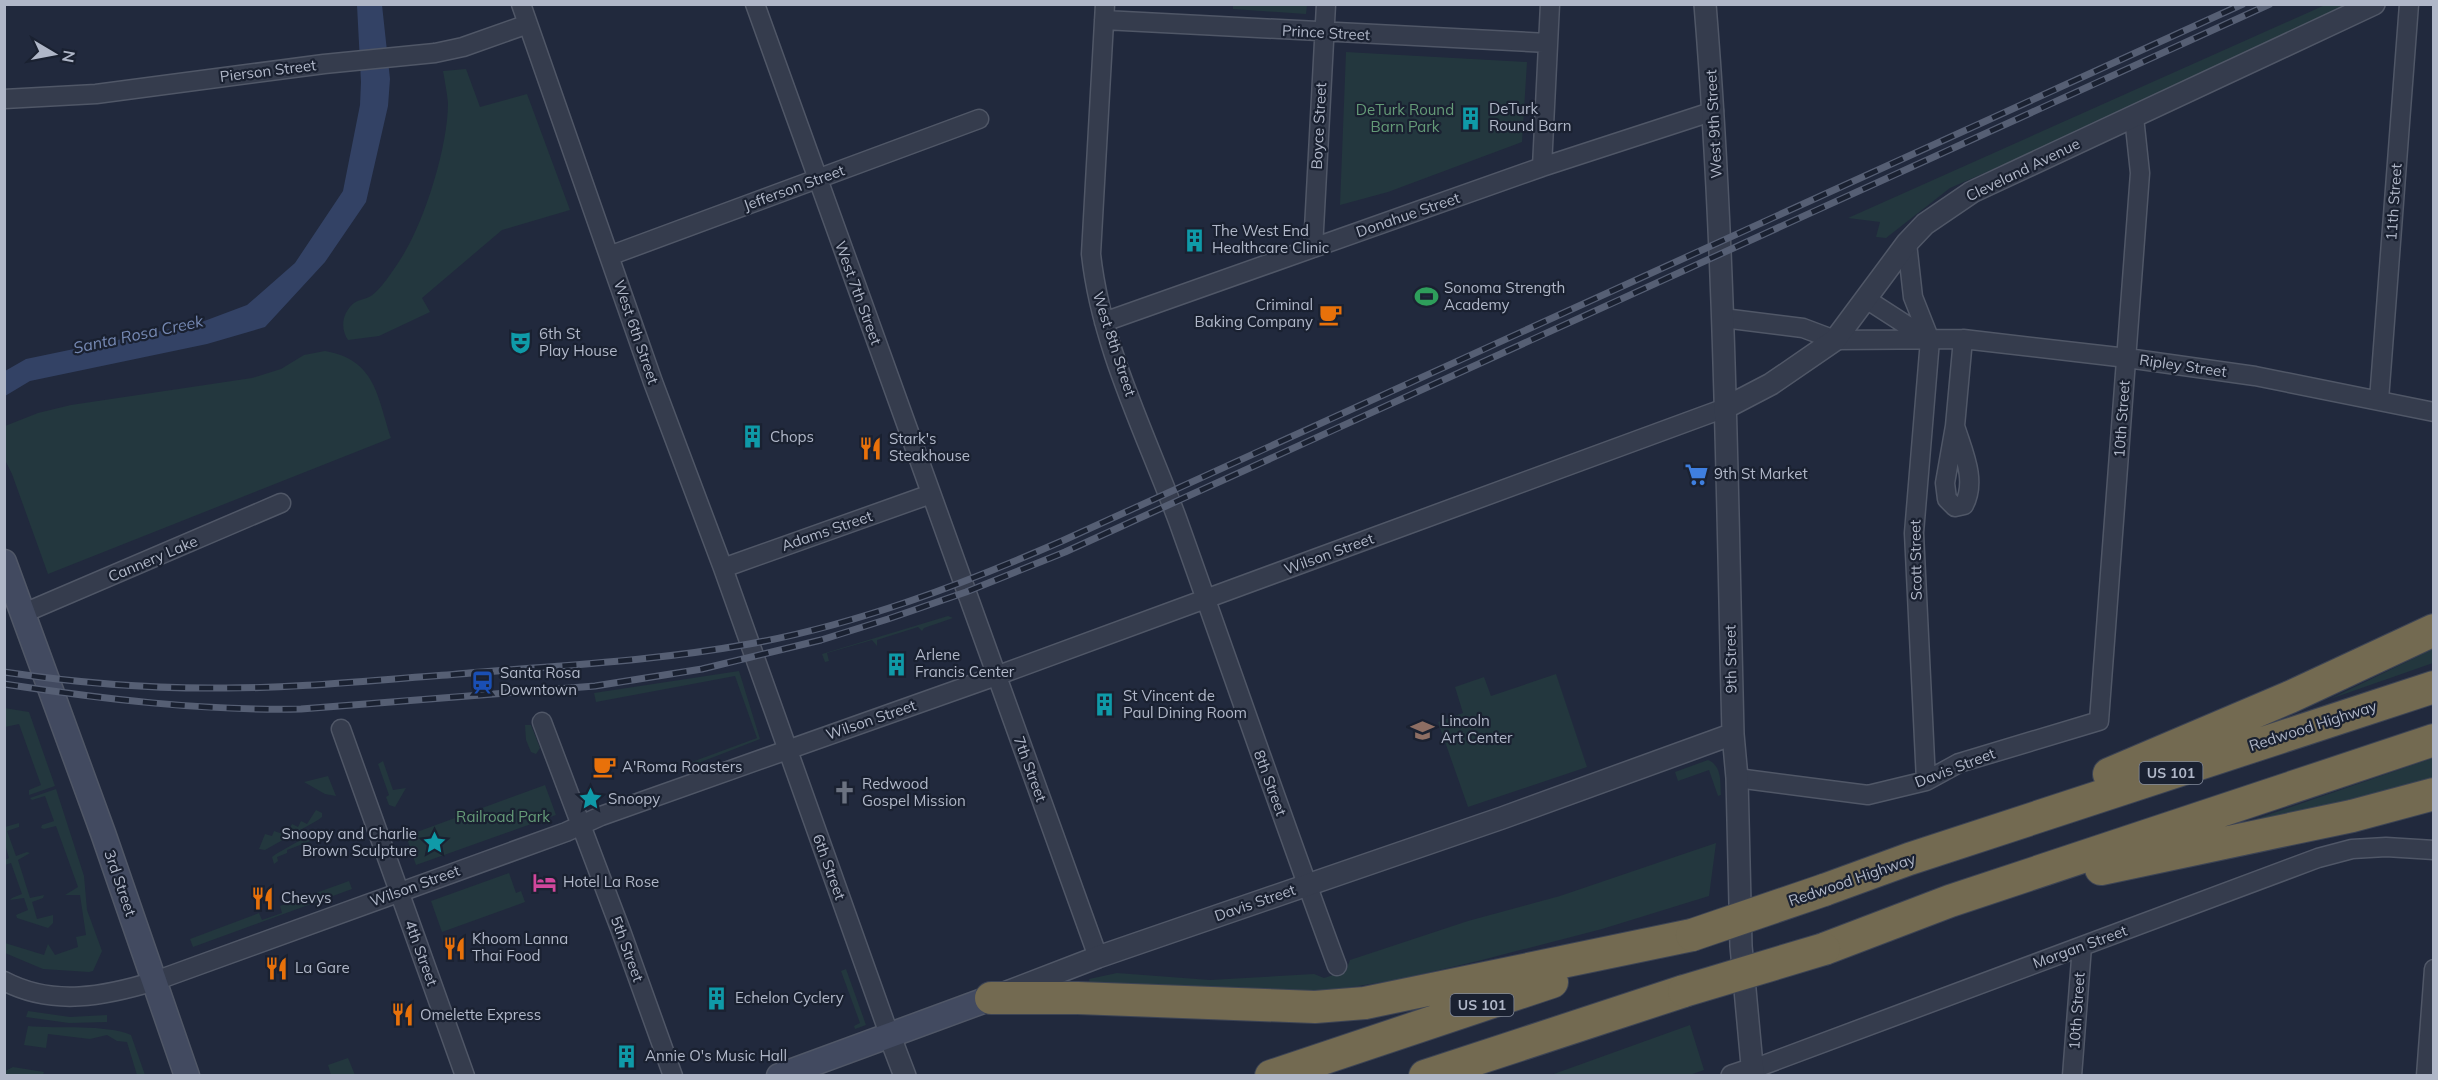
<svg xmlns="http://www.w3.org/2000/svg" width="2438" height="1080" font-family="Mulish,sans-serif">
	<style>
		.green { fill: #23373e }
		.water { fill: #334265 }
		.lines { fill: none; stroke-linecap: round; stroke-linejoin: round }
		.minor-casing { stroke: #505767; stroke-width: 21 }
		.tertiary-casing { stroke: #505767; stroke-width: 24 }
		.secondary-casing { stroke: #505767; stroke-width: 27 }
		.motorway-casing { stroke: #3d4454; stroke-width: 34 }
		.minor { stroke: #353c4d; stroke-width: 18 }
		.tertiary { stroke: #353c4d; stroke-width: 21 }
		.secondary { stroke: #424a60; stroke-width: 24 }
		.motorway { stroke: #736a51; stroke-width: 32 }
		.rail-casing { stroke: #565f74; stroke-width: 7 }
		.rail { stroke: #1a2131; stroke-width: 4.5; stroke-dasharray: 14; stroke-linecap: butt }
		.motorway-bridge-casing { stroke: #3d4454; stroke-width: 34; stroke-linecap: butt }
		.motorway-bridge { stroke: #736a51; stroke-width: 32 }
		.labels { text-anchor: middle; stroke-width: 4.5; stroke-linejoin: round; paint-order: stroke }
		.shield { fill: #1a2131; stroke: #838a9b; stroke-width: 1.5 }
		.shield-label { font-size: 14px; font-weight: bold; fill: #b0b7c8 }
		.street-label { font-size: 15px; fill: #b0b7c8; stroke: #1a2131 }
		.poi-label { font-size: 15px; fill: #b0b7c8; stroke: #1a2131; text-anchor: start }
		.park-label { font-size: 15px; fill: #659b78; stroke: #1a2131 }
		.water-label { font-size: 16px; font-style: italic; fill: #7588b2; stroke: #1a2131 }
	</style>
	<rect width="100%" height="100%" fill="#21293d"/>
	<path class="green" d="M 1233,5 L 1233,4 L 1307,5 L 1306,14 L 1233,9 Z
		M 2325,5 L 2371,5 L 1950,188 L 1886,238 L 1876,237 L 1880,222 L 1848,218 Z
		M 1346,52 L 1527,62 L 1522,142 L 1388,192 L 1340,205 Z
		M 466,69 L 480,107 L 527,94 L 570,210 L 502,230 L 422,298 L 430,312 L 379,336 L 348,340 C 340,328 342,313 354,303 C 358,300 366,299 371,296 C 382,288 392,272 400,260 C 424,224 448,147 448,103 C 447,93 445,82 443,71 Z
		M 325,351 C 376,360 377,396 391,438 L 48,574 L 12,474 L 5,460 L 5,426 L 38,413 L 71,405 L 252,378 L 281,369 L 304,355 Z
		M 948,616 L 953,618 L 924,628 L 922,631 L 918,627 L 877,640 L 877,646 L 872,640 L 827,653 L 829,661 L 825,662 L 822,654 Z
		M 2433,649 L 2433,663 L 2330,699 Z
		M 739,671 L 760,739 L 683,769 L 681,766 L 757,738 L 735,676 L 596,702 L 594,693 Z
		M 1556,674 L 1587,767 L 1468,807 L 1438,722 L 1463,713 L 1455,687 L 1484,677 L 1491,696 Z
		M 4,708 L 29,712 L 55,786 L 29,795 L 29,790 L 41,785 L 19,724 L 5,727 Z
		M 525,725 L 531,725 L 540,748 L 536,754 L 531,752 L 526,740 Z
		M 2433,758 L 2433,779 L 2365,799 L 2230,828 Z
		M 1708,760 C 1722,766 1720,781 1721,795 L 1718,796 L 1709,770 L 1678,781 L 1675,772 Z
		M 383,761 L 393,790 L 406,788 L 395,807 L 389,805 L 386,797 L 389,795 L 378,764 Z
		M 328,776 L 336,796 L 325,794 L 304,782 Z
		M 545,785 L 556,815 L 416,865 L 406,836 Z
		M 56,789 L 84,876 L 87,910 L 102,951 L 93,971 L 89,972 L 43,969 L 5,953 L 5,943 L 44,955 L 48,944 L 55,955 L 78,947 L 76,937 L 86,935 L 80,895 L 65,895 L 78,887 L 56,826 L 44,829 L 41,828 L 42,825 L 54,821 L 45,796 L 32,800 L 30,798 Z
		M 316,810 L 322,813 L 322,817 L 318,820 L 265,850 L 259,849 L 265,834 L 272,836 L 274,831 L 280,833 L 283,827 L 289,830 L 292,824 L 298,827 L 301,821 L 307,824 Z
		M 19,823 L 19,827 L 7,831 L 16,856 L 27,852 L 30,853 L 18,860 L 30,898 L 44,895 L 43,898 L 32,902 L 37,919 L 53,915 L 53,923 L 48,928 L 17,918 L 16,915 L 28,910 L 24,898 L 10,900 L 12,898 L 22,894 L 11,863 L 5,865 L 5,860 L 9,858 L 5,844 L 5,827 Z
		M 318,830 L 321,837 L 287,850 L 287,853 L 277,857 L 278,861 L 274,864 L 272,857 L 276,854 Z
		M 1716,843 L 1709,896 L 1602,929 L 1478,961 L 1396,980 L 1314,993 L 1090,986 L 1089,979 L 1117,973 L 1210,980 L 1314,974 L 1324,978 L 1346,971 L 1350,960 L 1468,921 L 1560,896 Z
		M 509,873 L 516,893 L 521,891 L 525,902 L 442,932 L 431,901 Z
		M 349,881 L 352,889 L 193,947 L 190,939 L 259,913 L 262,920 L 282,913 L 280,906 Z
		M 846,969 L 866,1025 L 855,1029 L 854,1026 L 860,1023 L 841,971 Z
		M 28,1011 L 70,1017 L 107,1015 L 107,1022 L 69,1023 L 26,1017 Z
		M 1690,1025 L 1704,1070 L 1687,1076 L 1551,1075 Z
		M 28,1026 C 58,1029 106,1024 131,1035 L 145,1075 L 137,1075 L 127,1042 L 117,1041 L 107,1035 L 90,1039 L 48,1034 L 46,1048 L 24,1045 Z
		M 348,1058 L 355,1075 L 331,1075 L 328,1065 Z
		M 13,1067 L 44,1072 L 43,1075 L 5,1075 L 5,1071 Z"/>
	<path class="water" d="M 357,5 L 382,5 L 390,79 L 388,106 L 366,202 L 325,262 L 265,327 L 207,344 L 30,381 L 5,396 L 5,371 L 26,359 L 199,323 L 247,305 L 295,263 L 343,191 L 360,105 L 361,82 Z"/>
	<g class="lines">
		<defs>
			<path id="minor" d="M 521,4 L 653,382 L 723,568 L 889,1034
				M 755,4 L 1098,957
				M 1105,4 L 1091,254 C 1101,347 1146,434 1178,521 C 1231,669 1282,818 1337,966
				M 1104,20 L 1548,43
				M 4,99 L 96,94 L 324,64 L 435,53 L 463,47 L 528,24
				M 1542,167 L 1550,4
				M 1907,243 L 1913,297 L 1930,340 L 1914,533 L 1926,781
				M 1313,248 L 1326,4
				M 609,256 L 979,119
				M 1866,299 L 1928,339
				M 1723,318 L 1803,328 L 1835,340 L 1963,339 L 2127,358 L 2255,376 L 2434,412
				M 1104,322 L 1542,167 L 1714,111
				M 2379,400 L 2409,4
				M 1955,426 C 1963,452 1977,480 1964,505 L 1955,507 L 1947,499 L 1945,483 L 1955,426 L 1963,339
				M 723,568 L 931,494
				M 24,613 L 281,503
				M 542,722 L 621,931 L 673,1076
				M 341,729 L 465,1076
				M 1737,778 L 1868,795 L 1926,781 L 1959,763 L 2099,721 L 2140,173 L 2134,117
				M 4,981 C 53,1007 106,996 155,981 L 566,832 L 601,816 L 996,676 L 1725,408
				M 1753,1069 L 2318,858 L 2352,849 L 2386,847 L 2434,850
				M 2072,1076 L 2082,946
				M 2426,1076 L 2434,969"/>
			<path id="tertiary" d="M 1705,4 C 1725,247 1727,491 1733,734 L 1737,778 L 1741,946 L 1753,1076
				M 1725,408 L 1771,384 L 1835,340 L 1907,243 L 1925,224 L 1972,192 L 2374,4
				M 1007,992 L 1098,957 L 1502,818 L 1733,734
				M 889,1034 L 905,1076
				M 1732,1076 L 1753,1069"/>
			<path id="secondary" d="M 4,562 L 103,833 L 187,1076
				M 779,1076 L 991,998"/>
			<path id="motorway" d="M 2109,774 L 2290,697 L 2434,630
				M 2101,869 L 2352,816 L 2434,794
				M 1824,890 L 1909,859 L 2434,687
				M 1824,949 L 1950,901 L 2434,740
				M 991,998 L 1078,998 L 1315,1007 L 1365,1003 L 1692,935
				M 1271,1076 L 1552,982
				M 1425,1076 L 1684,991"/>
		</defs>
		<use href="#minor" class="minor-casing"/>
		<use href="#tertiary" class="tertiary-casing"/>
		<use href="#secondary" class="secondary-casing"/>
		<use href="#motorway" class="motorway-casing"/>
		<use href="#minor" class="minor"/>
		<use href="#tertiary" class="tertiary"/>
		<use href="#secondary" class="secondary"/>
		<use href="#motorway" class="motorway"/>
		<defs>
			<path id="rail" d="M 4,672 C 78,683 152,689 226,688 C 300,688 374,680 447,675 C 548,666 649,662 749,644 C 856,625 963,584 1062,541 L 2243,4
				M 4,684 C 103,699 201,711 301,709 L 595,686 L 702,669 L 821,640 L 888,619 L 966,592 L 1065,552 L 2270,4"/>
		</defs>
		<use href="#rail" class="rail-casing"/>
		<use href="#rail" class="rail"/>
		<defs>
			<path id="motorway-bridge" d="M 1692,935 L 1824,890
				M 1684,991 L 1824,949"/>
		</defs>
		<use href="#motorway-bridge" class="motorway-bridge-casing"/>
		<use href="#motorway-bridge" class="motorway-bridge"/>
	</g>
	<defs>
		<symbol id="building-bare" viewBox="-9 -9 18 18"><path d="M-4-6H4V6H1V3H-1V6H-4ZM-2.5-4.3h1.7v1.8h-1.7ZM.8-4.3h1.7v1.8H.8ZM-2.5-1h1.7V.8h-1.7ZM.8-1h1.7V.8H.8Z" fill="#0f9aa8" stroke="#1a2131" stroke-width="2.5" paint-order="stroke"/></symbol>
		<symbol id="stadium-bare" viewBox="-9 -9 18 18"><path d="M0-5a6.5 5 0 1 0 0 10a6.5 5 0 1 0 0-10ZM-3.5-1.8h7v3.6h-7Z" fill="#2e9e5b" stroke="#1a2131" stroke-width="2.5" paint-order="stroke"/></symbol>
		<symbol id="cafe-bare" viewBox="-9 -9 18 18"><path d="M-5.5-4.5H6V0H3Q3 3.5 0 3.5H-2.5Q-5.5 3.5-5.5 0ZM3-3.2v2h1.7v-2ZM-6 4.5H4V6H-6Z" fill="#e8710a" stroke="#1a2131" stroke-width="2.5" paint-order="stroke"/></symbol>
		<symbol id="theatre-bare" viewBox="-9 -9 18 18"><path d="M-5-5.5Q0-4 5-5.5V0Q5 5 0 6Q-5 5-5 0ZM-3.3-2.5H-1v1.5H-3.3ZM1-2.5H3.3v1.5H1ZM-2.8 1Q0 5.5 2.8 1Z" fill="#0f9aa8" stroke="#1a2131" stroke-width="2.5" paint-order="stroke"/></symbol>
		<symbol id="restaurant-bare" viewBox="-9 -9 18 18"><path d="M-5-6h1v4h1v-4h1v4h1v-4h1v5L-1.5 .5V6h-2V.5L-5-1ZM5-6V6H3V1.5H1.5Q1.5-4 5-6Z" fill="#e8710a" stroke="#1a2131" stroke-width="2.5" paint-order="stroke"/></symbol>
		<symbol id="supermarket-bare" viewBox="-9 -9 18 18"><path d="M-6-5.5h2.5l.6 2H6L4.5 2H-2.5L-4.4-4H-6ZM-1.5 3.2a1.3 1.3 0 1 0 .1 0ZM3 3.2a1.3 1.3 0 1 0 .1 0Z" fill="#3f7fe0" stroke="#1a2131" stroke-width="2.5" paint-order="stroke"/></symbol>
		<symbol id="station-bare" viewBox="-9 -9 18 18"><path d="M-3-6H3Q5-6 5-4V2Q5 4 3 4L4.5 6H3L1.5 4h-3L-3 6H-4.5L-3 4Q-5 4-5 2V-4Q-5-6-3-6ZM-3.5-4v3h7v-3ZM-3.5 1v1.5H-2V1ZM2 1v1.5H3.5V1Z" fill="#1a4fb4" stroke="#1a2131" stroke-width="2.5" paint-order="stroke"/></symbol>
		<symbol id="school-bare" viewBox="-9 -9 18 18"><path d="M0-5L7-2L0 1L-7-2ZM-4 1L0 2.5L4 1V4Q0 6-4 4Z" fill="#8d6e63" stroke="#1a2131" stroke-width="2.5" paint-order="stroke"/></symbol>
		<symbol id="church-bare" viewBox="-9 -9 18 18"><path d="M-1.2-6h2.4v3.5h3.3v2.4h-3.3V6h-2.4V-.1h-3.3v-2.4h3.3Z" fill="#6b7280" stroke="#1a2131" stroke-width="2.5" paint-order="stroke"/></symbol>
		<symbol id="sight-bare" viewBox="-9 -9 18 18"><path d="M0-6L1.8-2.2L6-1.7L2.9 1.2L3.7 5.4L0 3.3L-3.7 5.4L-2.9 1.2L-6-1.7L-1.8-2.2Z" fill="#0f9aa8" stroke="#1a2131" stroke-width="2.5" paint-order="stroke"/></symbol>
		<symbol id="hotel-bare" viewBox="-9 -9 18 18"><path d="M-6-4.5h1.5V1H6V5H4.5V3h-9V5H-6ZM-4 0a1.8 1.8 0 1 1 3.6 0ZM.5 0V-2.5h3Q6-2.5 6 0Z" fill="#d1479c" stroke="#1a2131" stroke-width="2.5" paint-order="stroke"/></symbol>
	</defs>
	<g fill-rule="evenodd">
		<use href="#building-bare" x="1454" y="102" width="33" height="33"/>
		<use href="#building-bare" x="1178" y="224" width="33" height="33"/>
		<use href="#stadium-bare" x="1410" y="280" width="33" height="33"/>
		<use href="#cafe-bare" x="1314" y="298" width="33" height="33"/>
		<use href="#theatre-bare" x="504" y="326" width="33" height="33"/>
		<use href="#building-bare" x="736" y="420" width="33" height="33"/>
		<use href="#restaurant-bare" x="854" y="432" width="33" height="33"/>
		<use href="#supermarket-bare" x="1680" y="458" width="33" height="33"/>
		<use href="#building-bare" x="880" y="648" width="33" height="33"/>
		<use href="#station-bare" x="466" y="666" width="33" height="33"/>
		<use href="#building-bare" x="1088" y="688" width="33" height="33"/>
		<use href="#school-bare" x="1406" y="714" width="33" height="33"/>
		<use href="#cafe-bare" x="588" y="750" width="33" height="33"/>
		<use href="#church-bare" x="828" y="776" width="33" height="33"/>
		<use href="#sight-bare" x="574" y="782" width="33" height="33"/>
		<use href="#sight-bare" x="418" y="826" width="33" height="33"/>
		<use href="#hotel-bare" x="528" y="866" width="33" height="33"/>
		<use href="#restaurant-bare" x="246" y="882" width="33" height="33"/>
		<use href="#restaurant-bare" x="438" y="932" width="33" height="33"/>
		<use href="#restaurant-bare" x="260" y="952" width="33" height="33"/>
		<use href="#building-bare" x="700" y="982" width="33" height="33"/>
		<use href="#restaurant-bare" x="386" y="998" width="33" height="33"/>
		<use href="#building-bare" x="610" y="1040" width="33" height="33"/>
	</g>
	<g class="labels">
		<g class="shield">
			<rect x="2139.5" y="762" width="63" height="22" rx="4.5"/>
			<rect x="1450.5" y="994" width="63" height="22" rx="4.5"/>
		</g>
		<g class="shield-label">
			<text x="2171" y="778">US 101</text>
			<text x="1482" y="1010">US 101</text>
		</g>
		<g class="street-label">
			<text transform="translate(1326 33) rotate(3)" y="5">Prince Street</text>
			<text transform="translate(268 71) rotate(-7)" y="5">Pierson Street</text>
			<text transform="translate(1714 124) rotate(-93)" y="5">West 9th Street</text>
			<text transform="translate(1319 126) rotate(-87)" y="5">Boyce Street</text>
			<text transform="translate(2023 170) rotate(-26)" y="5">Cleveland Avenue</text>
			<text transform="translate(794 188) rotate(-20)" y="5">Jefferson Street</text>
			<text transform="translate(2394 202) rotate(-86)" y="5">11th Street</text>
			<text transform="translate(1408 215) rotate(-19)" y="5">Donahue Street</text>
			<text transform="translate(858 293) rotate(70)" y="5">West 7th Street</text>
			<text transform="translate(636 332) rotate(71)" y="5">West 6th Street</text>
			<text transform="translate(1114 344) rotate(72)" y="5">West 8th Street</text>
			<text transform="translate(2183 366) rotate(8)" y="5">Ripley Street</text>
			<text transform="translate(2122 419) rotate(-86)" y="5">10th Street</text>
			<text transform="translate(827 531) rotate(-19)" y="5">Adams Street</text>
			<text transform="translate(1329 554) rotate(-20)" y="5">Wilson Street</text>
			<text transform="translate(153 559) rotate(-23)" y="5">Cannery Lake</text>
			<text transform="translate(1916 560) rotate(-91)" y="5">Scott Street</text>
			<text transform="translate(1731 659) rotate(-91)" y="5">9th Street</text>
			<text transform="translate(871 720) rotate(-19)" y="5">Wilson Street</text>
			<text transform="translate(2313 726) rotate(-18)" y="5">Redwood Highway</text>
			<text transform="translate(1955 768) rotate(-21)" y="5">Davis Street</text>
			<text transform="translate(1030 769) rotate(70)" y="5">7th Street</text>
			<text transform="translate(1270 783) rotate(70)" y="5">8th Street</text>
			<text transform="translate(829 867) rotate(70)" y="5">6th Street</text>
			<text transform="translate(1852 880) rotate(-19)" y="5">Redwood Highway</text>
			<text transform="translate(120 883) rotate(71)" y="5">3rd Street</text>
			<text transform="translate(415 886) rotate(-20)" y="5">Wilson Street</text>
			<text transform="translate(1255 903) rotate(-19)" y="5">Davis Street</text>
			<text transform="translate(2080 947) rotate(-20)" y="5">Morgan Street</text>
			<text transform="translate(627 949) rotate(70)" y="5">5th Street</text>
			<text transform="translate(421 953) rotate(70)" y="5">4th Street</text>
			<text transform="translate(2077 1011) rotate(-86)" y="5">10th Street</text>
		</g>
		<g class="poi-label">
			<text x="1489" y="114">DeTurk<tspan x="1489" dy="17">Round Barn</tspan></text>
			<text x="1212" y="236">The West End<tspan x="1212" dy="17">Healthcare Clinic</tspan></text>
			<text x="1444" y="293">Sonoma Strength<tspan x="1444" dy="17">Academy</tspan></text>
			<text x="1313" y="310" text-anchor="end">Criminal<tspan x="1313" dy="17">Baking Company</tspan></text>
			<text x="539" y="339">6th St<tspan x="539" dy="17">Play House</tspan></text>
			<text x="770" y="442">Chops</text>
			<text x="889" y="444">Stark's<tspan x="889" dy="17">Steakhouse</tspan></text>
			<text x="1714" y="479">9th St Market</text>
			<text x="915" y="660">Arlene<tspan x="915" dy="17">Francis Center</tspan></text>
			<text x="500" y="678">Santa Rosa<tspan x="500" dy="17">Downtown</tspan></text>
			<text x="1123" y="701">St Vincent de<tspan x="1123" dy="17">Paul Dining Room</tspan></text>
			<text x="1441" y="726">Lincoln<tspan x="1441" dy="17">Art Center</tspan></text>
			<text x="622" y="772">A'Roma Roasters</text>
			<text x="862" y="789">Redwood<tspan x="862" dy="17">Gospel Mission</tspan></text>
			<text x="608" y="804">Snoopy</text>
			<text x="417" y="839" text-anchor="end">Snoopy and Charlie<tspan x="417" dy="17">Brown Sculpture</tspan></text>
			<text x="563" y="887">Hotel La Rose</text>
			<text x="281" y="903">Chevys</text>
			<text x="472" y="944">Khoom Lanna<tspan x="472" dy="17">Thai Food</tspan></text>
			<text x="295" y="973">La Gare</text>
			<text x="735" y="1003">Echelon Cyclery</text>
			<text x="420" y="1020">Omelette Express</text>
			<text x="645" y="1061">Annie O's Music Hall</text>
		</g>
		<g class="park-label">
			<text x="1405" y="115">DeTurk Round<tspan x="1405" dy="17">Barn Park</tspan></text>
			<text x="503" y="822">Railroad Park</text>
		</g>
		<g class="water-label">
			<text transform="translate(138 334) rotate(-12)" y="6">Santa Rosa Creek</text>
		</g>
	</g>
	<rect width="2438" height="1080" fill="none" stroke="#b0b7c8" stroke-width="12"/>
	<g transform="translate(54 54) rotate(100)" stroke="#1a2131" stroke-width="4.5" paint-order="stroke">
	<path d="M0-4.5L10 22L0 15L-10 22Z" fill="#b0b7c8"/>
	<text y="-9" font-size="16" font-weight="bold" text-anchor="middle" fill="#b0b7c8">N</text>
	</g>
</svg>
